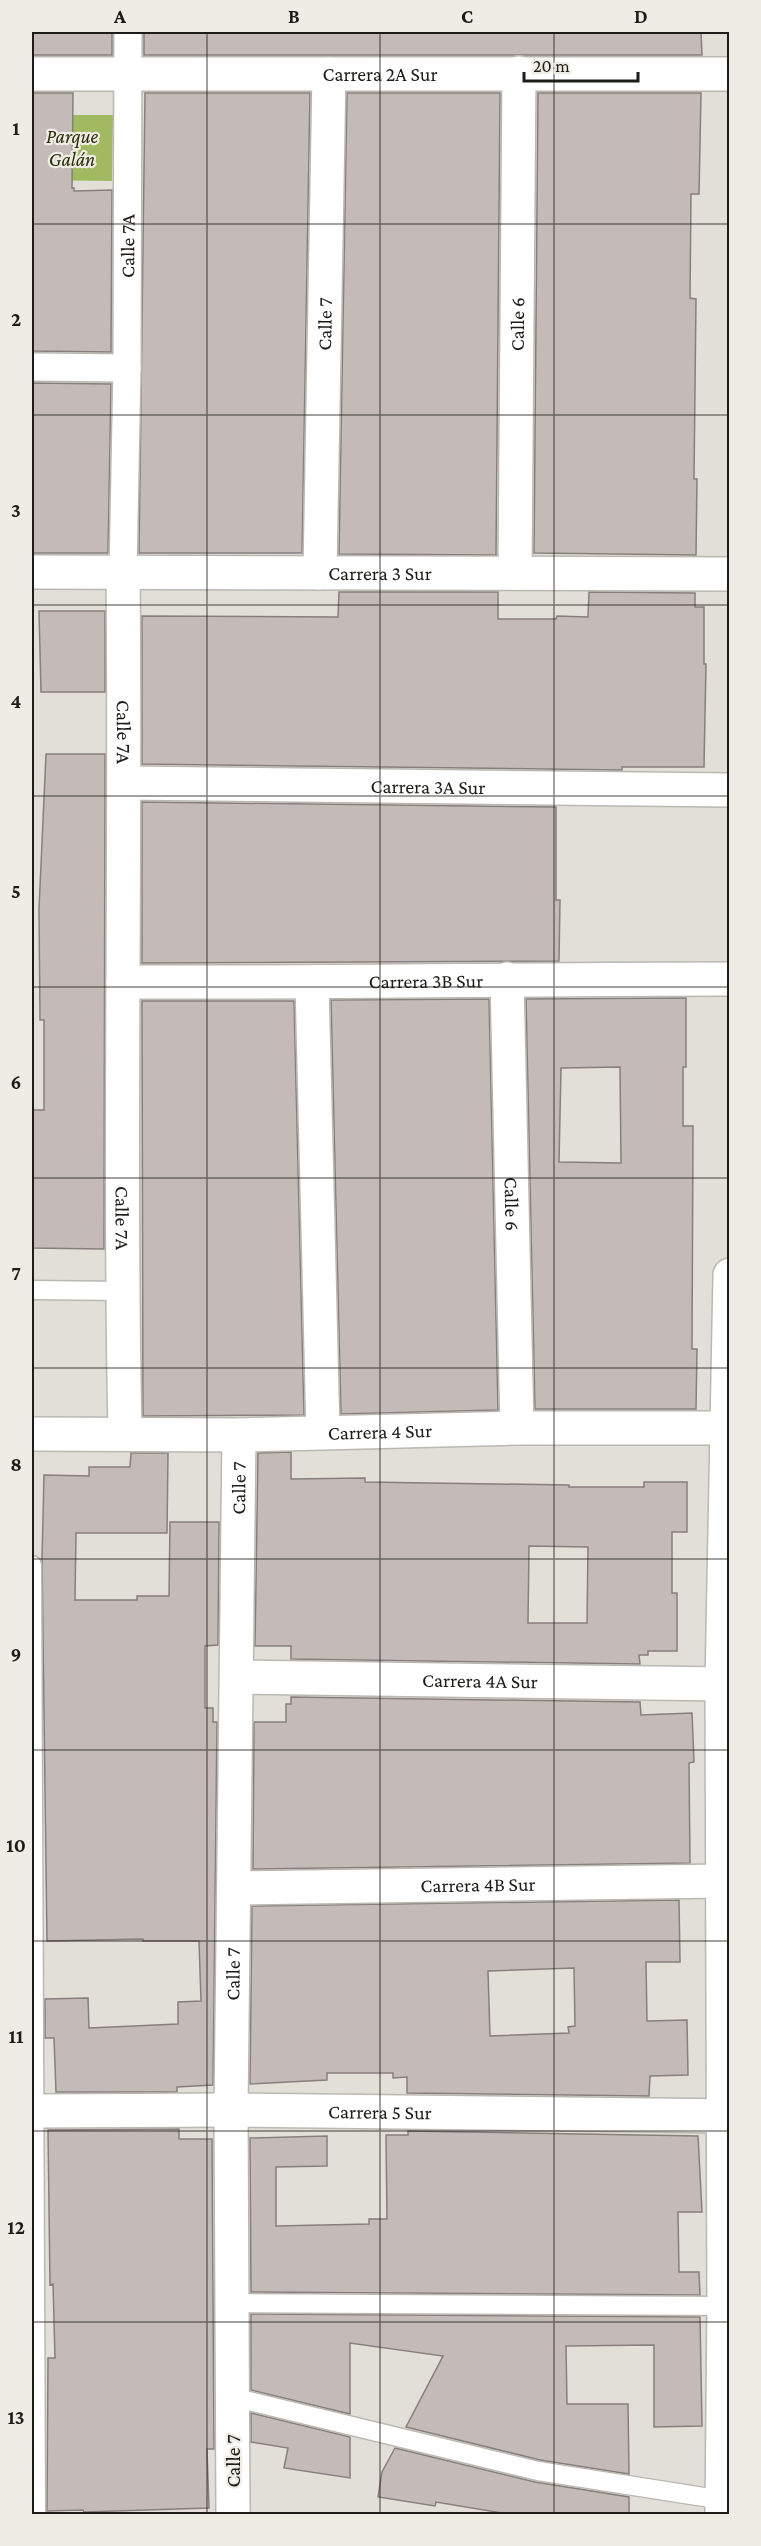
<svg xmlns="http://www.w3.org/2000/svg" width="761" height="2546" font-family="'Crimson Pro',serif">
	<style>
		.green { fill: #a1b960 }
		.building { fill: #c4bbb9; stroke: #877f7d; stroke-width: 1.5; fill-rule: evenodd }
		.lines { fill: none; stroke-linecap: round; stroke-linejoin: round }
		.service-casing { stroke: #bbb8b1; stroke-width: 21 }
		.pedestrian-casing { stroke: #bbb8b1; stroke-width: 30 }
		.minor-casing { stroke: #bbb8b1; stroke-width: 36 }
		.tertiary-casing { stroke: #bbb8b1; stroke-width: 36 }
		.service { stroke: #fff; stroke-width: 18 }
		.pedestrian { stroke: #fff; stroke-width: 27 }
		.minor { stroke: #fff; stroke-width: 33 }
		.tertiary { stroke: #fff; stroke-width: 33 }
		.grid { fill: none; stroke: #1d1c19; stroke-width: 1.5; stroke-opacity: 0.55 }
		.labels { text-anchor: middle; stroke-width: 4.5; stroke-linejoin: round; paint-order: stroke }
		.street-label { font-size: 20px; fill: #1d1c19; stroke: #efece5 }
		.park-label { font-size: 20px; font-style: italic; fill: #273009; stroke: #efece5 }
		.neatline { fill: none; stroke: #1d1c19; stroke-width: 2 }
		.grid-label { font-size: 20px; text-anchor: middle; font-weight: bold; fill: #1d1c19 }
	</style>
	<rect width="100%" height="100%" fill="#e2dfd8"/>
	<path class="green" d="M 32,115 L 113,115 L 112,181 L 32,180 Z"/>
	<path class="building" d="M 32,32 L 112,32 L 112,55 L 32,55 Z
		M 144,32 L 701,32 L 702,55 L 144,55 Z
		M 32,93 L 73,93 L 72,188 L 74,188 L 74,191 L 112,190 L 111,352 L 32,351 Z
		M 145,93 L 310,93 L 302,553 L 139,553 Z
		M 347,93 L 500,93 L 496,555 L 339,554 Z
		M 538,93 L 701,93 L 699,194 L 691,194 L 690,298 L 696,299 L 694,479 L 697,479 L 696,555 L 534,553 Z
		M 32,383 L 111,384 L 108,553 L 32,553 Z
		M 339,592 L 498,592 L 498,619 L 556,619 L 557,616 L 588,617 L 589,592 L 695,593 L 695,607 L 704,607 L 704,664 L 706,664 L 704,767 L 622,767 L 622,770 L 142,764 L 142,616 L 338,617 Z
		M 39,611 L 105,611 L 105,692 L 41,692 Z
		M 46,754 L 105,754 L 104,1249 L 32,1248 L 32,1110 L 44,1110 L 44,1020 L 40,1020 L 39,909 Z
		M 142,802 L 556,807 L 556,900 L 560,900 L 559,961 L 142,963 Z
		M 686,998 L 686,1067 L 683,1067 L 683,1126 L 693,1126 L 692,1349 L 697,1349 L 696,1409 L 535,1409 L 526,999 ZM 620,1067 L 621,1163 L 559,1162 L 561,1068 Z
		M 489,999 L 498,1410 L 341,1414 L 331,1000 Z
		M 142,1001 L 294,1001 L 304,1415 L 143,1416 Z
		M 291,1452 L 291,1479 L 365,1478 L 365,1482 L 569,1485 L 569,1487 L 644,1487 L 644,1482 L 687,1482 L 687,1532 L 672,1532 L 672,1593 L 677,1593 L 677,1651 L 648,1651 L 648,1655 L 639,1655 L 640,1664 L 291,1659 L 291,1646 L 255,1646 L 258,1453 ZM 529,1546 L 588,1547 L 587,1623 L 528,1623 Z
		M 131,1453 L 168,1453 L 167,1533 L 76,1533 L 75,1600 L 137,1600 L 137,1596 L 169,1596 L 170,1522 L 219,1522 L 218,1645 L 205,1646 L 205,1708 L 213,1708 L 213,1722 L 217,1722 L 213,2085 L 177,2087 L 177,2092 L 56,2092 L 54,2038 L 45,2038 L 45,1999 L 88,1998 L 89,2028 L 178,2024 L 178,2002 L 201,2001 L 199,1941 L 143,1941 L 143,1939 L 47,1941 L 42,1559 L 44,1475 L 89,1476 L 89,1467 L 130,1467 Z
		M 291,1697 L 640,1702 L 641,1715 L 692,1713 L 694,1762 L 689,1763 L 690,1863 L 253,1869 L 254,1722 L 286,1722 L 286,1704 L 291,1704 Z
		M 679,1900 L 680,1962 L 646,1962 L 647,2021 L 687,2020 L 688,2075 L 650,2076 L 649,2096 L 407,2093 L 407,2077 L 393,2078 L 393,2073 L 327,2073 L 327,2080 L 250,2084 L 252,1906 ZM 574,1968 L 575,2026 L 568,2027 L 569,2033 L 490,2036 L 488,1971 Z
		M 179,2129 L 179,2139 L 212,2139 L 214,2449 L 207,2449 L 209,2508 L 84,2512 L 83,2510 L 47,2511 L 48,2358 L 55,2358 L 53,2284 L 50,2285 L 48,2130 Z
		M 408,2131 L 698,2136 L 702,2212 L 678,2212 L 679,2272 L 699,2272 L 700,2295 L 251,2292 L 250,2138 L 327,2136 L 327,2166 L 276,2167 L 276,2226 L 369,2224 L 369,2219 L 387,2219 L 386,2135 L 408,2135 Z
		M 251,2314 L 700,2317 L 702,2426 L 654,2427 L 654,2345 L 566,2346 L 567,2404 L 628,2404 L 629,2474 L 540,2460 L 406,2427 L 443,2356 L 350,2343 L 350,2414 L 251,2390 Z
		M 251,2413 L 350,2437 L 350,2478 L 284,2468 L 288,2448 L 251,2442 Z
		M 395,2448 L 535,2482 L 629,2497 L 629,2514 L 508,2514 L 436,2502 L 435,2506 L 378,2497 L 382,2472 Z"/>
	<g class="lines">
		<defs>
			<path id="service" d="M 32,1290 L 122,1291
				M 32,1565 L 36,2514
				M 231,2303 L 724,2306
				M 232,2397 L 538,2471 L 723,2500"/>
			<g id="pedestrian">
				<path d="M 32,367 L 127,368"/>
				<path id="s1" d="M 123,572 L 127,368 L 128,32"/>
			</g>
			<g id="minor">
				<path id="s2" d="M 32,74 L 730,74"/>
				<path id="s3" d="M 123,572 C 126,860 119,1147 125,1434"/>
				<path id="s4" d="M 320,573 L 329,74"/>
				<path id="s5" d="M 515,573 L 519,73"/>
				<path id="s6" d="M 125,783 L 730,790"/>
				<path id="s7" d="M 507,979 L 517,1428"/>
				<path id="s8" d="M 123,982 C 325,983 527,979 730,979"/>
				<path d="M 312,983 L 323,1432"/>
				<path id="s9" d="M 32,1434 L 239,1435 L 517,1428 L 730,1428"/>
				<path id="s10" d="M 237,1677 L 722,1684"/>
				<path id="s11" d="M 234,1888 L 723,1881"/>
				<path id="s12" d="M 32,2111 L 231,2110 L 730,2116"/>
				<path id="s13" d="M 233,2514 L 231,2110 L 239,1435"/>
				<path d="M 722,2514 L 724,2306 L 722,1684 L 730,1275"/>
			</g>
			<g id="tertiary">
				<path id="s14" d="M 32,572 L 730,574"/>
			</g>
		</defs>
		<use href="#service" class="service-casing"/>
		<use href="#pedestrian" class="pedestrian-casing"/>
		<use href="#minor" class="minor-casing"/>
		<use href="#tertiary" class="tertiary-casing"/>
		<use href="#service" class="service"/>
		<use href="#pedestrian" class="pedestrian"/>
		<use href="#minor" class="minor"/>
		<use href="#tertiary" class="tertiary"/>
	</g>
	<path class="grid" d="M 207,32 L 207,2514M 380,32 L 380,2514M 554,32 L 554,2514M 32,224 L 730,224M 32,415 L 730,415M 32,605 L 730,605M 32,796 L 730,796M 32,987 L 730,987M 32,1178 L 730,1178M 32,1368 L 730,1368M 32,1559 L 730,1559M 32,1750 L 730,1750M 32,1941 L 730,1941M 32,2131 L 730,2131M 32,2322 L 730,2322"/>
	<g class="labels">
		<g class="street-label">
			<text dy="7" stroke="none"><textPath href="#s2" startOffset="348">Carrera 2A Sur</textPath></text>
			<text dy="7" stroke="none"><textPath href="#s1" startOffset="326">Calle 7A</textPath></text>
			<text dy="7" stroke="none"><textPath href="#s5" startOffset="249">Calle 6</textPath></text>
			<text dy="7" stroke="none"><textPath href="#s4" startOffset="249">Calle 7</textPath></text>
			<text dy="7" stroke="none"><textPath href="#s14" startOffset="348">Carrera 3 Sur</textPath></text>
			<text dy="7" stroke="none"><textPath href="#s3" startOffset="160">Calle 7A</textPath></text>
			<text dy="7" stroke="none"><textPath href="#s6" startOffset="303">Carrera 3A Sur</textPath></text>
			<text dy="7" stroke="none"><textPath href="#s8" startOffset="303">Carrera 3B Sur</textPath></text>
			<text dy="7" stroke="none"><textPath href="#s7" startOffset="225">Calle 6</textPath></text>
			<text dy="7" stroke="none"><textPath href="#s3" startOffset="646">Calle 7A</textPath></text>
			<text dy="7" stroke="none"><textPath href="#s9" startOffset="348">Carrera 4 Sur</textPath></text>
			<text dy="7" stroke="none"><textPath href="#s13" startOffset="1026">Calle 7</textPath></text>
			<text dy="7" stroke="none"><textPath href="#s10" startOffset="243">Carrera 4A Sur</textPath></text>
			<text dy="7" stroke="none"><textPath href="#s11" startOffset="244">Carrera 4B Sur</textPath></text>
			<text dy="7" stroke="none"><textPath href="#s13" startOffset="540">Calle 7</textPath></text>
			<text dy="7" stroke="none"><textPath href="#s12" startOffset="348">Carrera 5 Sur</textPath></text>
			<text transform="translate(233 2461) rotate(-90)" y="7">Calle 7</text>
		</g>
		<g class="park-label">
			<text x="72" y="143">Parque<tspan x="72" dy="23">Galán</tspan></text>
		</g>
	</g>
	<rect width="761" height="2546" fill="none" stroke="#efece5" stroke-width="66"/>
	<path d="M524 72v9h114v-9" fill="none" stroke="#1d1c19" stroke-width="3"/>
	<text x="533" y="72" font-size="18" fill="#1d1c19" stroke="#efece5" stroke-width="4.5" paint-order="stroke">20 m</text>
	<rect x="33" y="33" width="695" height="2480" class="neatline"/>
	<g class="grid-label">
		<text x="120" y="23">A</text>
		<text x="294" y="23">B</text>
		<text x="467" y="23">C</text>
		<text x="641" y="23">D</text>
		<text x="16" y="135">1</text>
		<text x="16" y="326">2</text>
		<text x="16" y="517">3</text>
		<text x="16" y="708">4</text>
		<text x="16" y="898">5</text>
		<text x="16" y="1089">6</text>
		<text x="16" y="1280">7</text>
		<text x="16" y="1471">8</text>
		<text x="16" y="1661">9</text>
		<text x="16" y="1852">10</text>
		<text x="16" y="2043">11</text>
		<text x="16" y="2234">12</text>
		<text x="16" y="2424">13</text>
	</g>
</svg>
